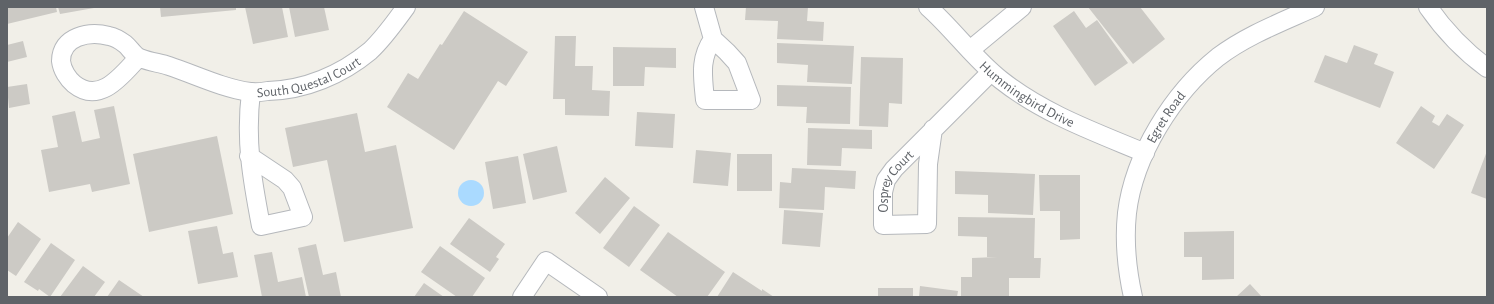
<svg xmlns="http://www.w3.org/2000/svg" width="1494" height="304" font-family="'Alegreya Sans',sans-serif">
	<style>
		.water { fill: #aadaff }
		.building { fill: #cccac5 }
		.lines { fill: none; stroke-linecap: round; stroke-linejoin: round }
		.minor-casing { stroke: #b5b8bc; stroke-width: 20 }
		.minor { stroke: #fff; stroke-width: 18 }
		.labels { text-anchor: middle; stroke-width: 4; stroke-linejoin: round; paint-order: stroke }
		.street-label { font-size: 14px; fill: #5f6368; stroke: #fff }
	</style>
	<rect width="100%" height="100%" fill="#f1efe8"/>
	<path class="water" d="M458 193a13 13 0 1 1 26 0a13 13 0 1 1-26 0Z"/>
	<path class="building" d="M 7,7 L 56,7 L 57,12 L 7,24 Z
		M 58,7 L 94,7 L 94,8 L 60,14 Z
		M 160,7 L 236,7 L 236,10 L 161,17 Z
		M 245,7 L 282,7 L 288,37 L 253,44 Z
		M 289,7 L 324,7 L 329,30 L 295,37 Z
		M 746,7 L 808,7 L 807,21 L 824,22 L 823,41 L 777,39 L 778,21 L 745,20 Z
		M 1088,7 L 1140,7 L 1165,39 L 1133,64 Z
		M 464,11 L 528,52 L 506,86 L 498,81 L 454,150 L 387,107 L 408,73 L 418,79 L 440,44 L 442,45 Z
		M 1074,11 L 1086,28 L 1097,20 L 1128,63 L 1095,86 L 1053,26 Z
		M 555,36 L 576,36 L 575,66 L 593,66 L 592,90 L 610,91 L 609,116 L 565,115 L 565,99 L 553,99 Z
		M 23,41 L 27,57 L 7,62 L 7,45 Z
		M 777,43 L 854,46 L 852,84 L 807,82 L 808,65 L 777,63 Z
		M 1354,45 L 1378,54 L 1374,64 L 1394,72 L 1380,108 L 1314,82 L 1325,55 L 1347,63 Z
		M 613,47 L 676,48 L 676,68 L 645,67 L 644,86 L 613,86 Z
		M 861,57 L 903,58 L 902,104 L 889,103 L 888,127 L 859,126 Z
		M 27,84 L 30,104 L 9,108 L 7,87 Z
		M 777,85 L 851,87 L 850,124 L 806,123 L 807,107 L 777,106 Z
		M 114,106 L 130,184 L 92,192 L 90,184 L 49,192 L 41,150 L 58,147 L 52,116 L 75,111 L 82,142 L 100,138 L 94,110 Z
		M 1421,106 L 1435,116 L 1432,122 L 1439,126 L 1447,114 L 1464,125 L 1434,169 L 1396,143 Z
		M 637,112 L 675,114 L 673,148 L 635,146 Z
		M 357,113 L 365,152 L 396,145 L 413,228 L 344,242 L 327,160 L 293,167 L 285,128 Z
		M 808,128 L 872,130 L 872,149 L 842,148 L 841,166 L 807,165 Z
		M 217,136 L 233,214 L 149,232 L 133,154 Z
		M 557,146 L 567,192 L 533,200 L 523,154 Z
		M 696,150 L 731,153 L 728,186 L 693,183 Z
		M 1487,151 L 1487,199 L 1471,193 Z
		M 737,154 L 772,154 L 772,191 L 737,191 Z
		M 518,156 L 526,203 L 493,209 L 485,162 Z
		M 792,168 L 856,171 L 855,189 L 825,187 L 824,210 L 779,208 L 780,182 L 791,183 Z
		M 955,171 L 1035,174 L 1033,215 L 988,213 L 988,195 L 955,194 Z
		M 1039,175 L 1080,175 L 1080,239 L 1060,240 L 1060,211 L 1040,211 Z
		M 605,177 L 630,198 L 600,234 L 575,213 Z
		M 634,206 L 660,225 L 629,267 L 603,248 Z
		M 784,210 L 823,213 L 820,247 L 782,244 Z
		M 958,217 L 1035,218 L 1034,258 L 1041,258 L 1040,278 L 1009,278 L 1009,297 L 961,297 L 961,277 L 972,277 L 972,258 L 997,257 L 987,257 L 987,237 L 958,236 Z
		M 469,218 L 505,244 L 496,257 L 499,259 L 490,272 L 450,244 Z
		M 18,222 L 41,239 L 16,276 L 7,270 L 7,238 Z
		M 217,226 L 223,254 L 233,252 L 238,277 L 198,284 L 188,231 Z
		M 1234,231 L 1234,279 L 1202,280 L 1202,257 L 1184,257 L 1184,232 Z
		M 668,232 L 725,272 L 707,297 L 678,297 L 640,270 Z
		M 51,243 L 75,260 L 50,297 L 39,289 L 38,291 L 24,282 Z
		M 316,244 L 323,275 L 336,272 L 341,297 L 309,297 L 298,248 Z
		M 440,246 L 485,278 L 472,297 L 457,297 L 421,272 Z
		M 272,252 L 278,282 L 302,277 L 306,297 L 262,297 L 254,255 Z
		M 83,266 L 105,282 L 94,297 L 60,297 Z
		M 733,272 L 762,291 L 762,289 L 774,297 L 717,297 Z
		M 119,280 L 144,297 L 107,297 Z
		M 424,283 L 444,297 L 414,297 Z
		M 1250,284 L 1262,297 L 1236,297 Z
		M 920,286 L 958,291 L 957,297 L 919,297 Z
		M 878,288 L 913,288 L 913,297 L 878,297 Z"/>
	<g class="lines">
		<defs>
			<g id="minor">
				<path d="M 704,7 L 713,39 L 727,52 L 737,63 L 751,100 L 705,100 C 703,77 699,59 713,39"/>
				<path id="s1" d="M 928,7 C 954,30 974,59 1001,80 C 1044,114 1095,132 1145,153"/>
				<path d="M 1428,7 C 1444,30 1464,51 1487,68"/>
				<path d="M 970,50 L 1022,7"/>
				<path id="s2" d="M 138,58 C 122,75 100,105 74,84 C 68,79 62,70 61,61 C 61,36 89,31 109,36 C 114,37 121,41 125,44 C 130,48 134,56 140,58 C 150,62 160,63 169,66 C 196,75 222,88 250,92 C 256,93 262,92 268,91 C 305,90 341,75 370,51 C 384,38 395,22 406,7"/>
				<path id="s3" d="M 933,129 L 928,164 L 927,224 L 883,225 L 883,192 L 886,180 L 894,169 L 991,72"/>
				<path d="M 249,156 L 285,180 L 292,188 L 303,217 L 261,226 C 252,179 245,140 251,92"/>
				<path d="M 522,297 L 546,261 L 598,297"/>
				<path id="s4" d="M 1133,297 C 1127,270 1124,241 1127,213 C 1134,155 1173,93 1218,57 C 1247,35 1282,22 1315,7"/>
			</g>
		</defs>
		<use href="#minor" class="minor-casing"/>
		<use href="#minor" class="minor"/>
	</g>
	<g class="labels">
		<g class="street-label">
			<text dy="5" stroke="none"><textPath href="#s2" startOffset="383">South Questal Court</textPath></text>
			<text dy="5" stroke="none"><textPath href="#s1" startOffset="133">Hummingbird Drive</textPath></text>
			<text dy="5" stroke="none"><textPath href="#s4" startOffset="189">Egret Road</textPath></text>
			<text dy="5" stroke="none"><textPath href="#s3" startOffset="187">Osprey Court</textPath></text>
		</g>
	</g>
	<rect width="1494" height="304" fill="none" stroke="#5f6368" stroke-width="16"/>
</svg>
